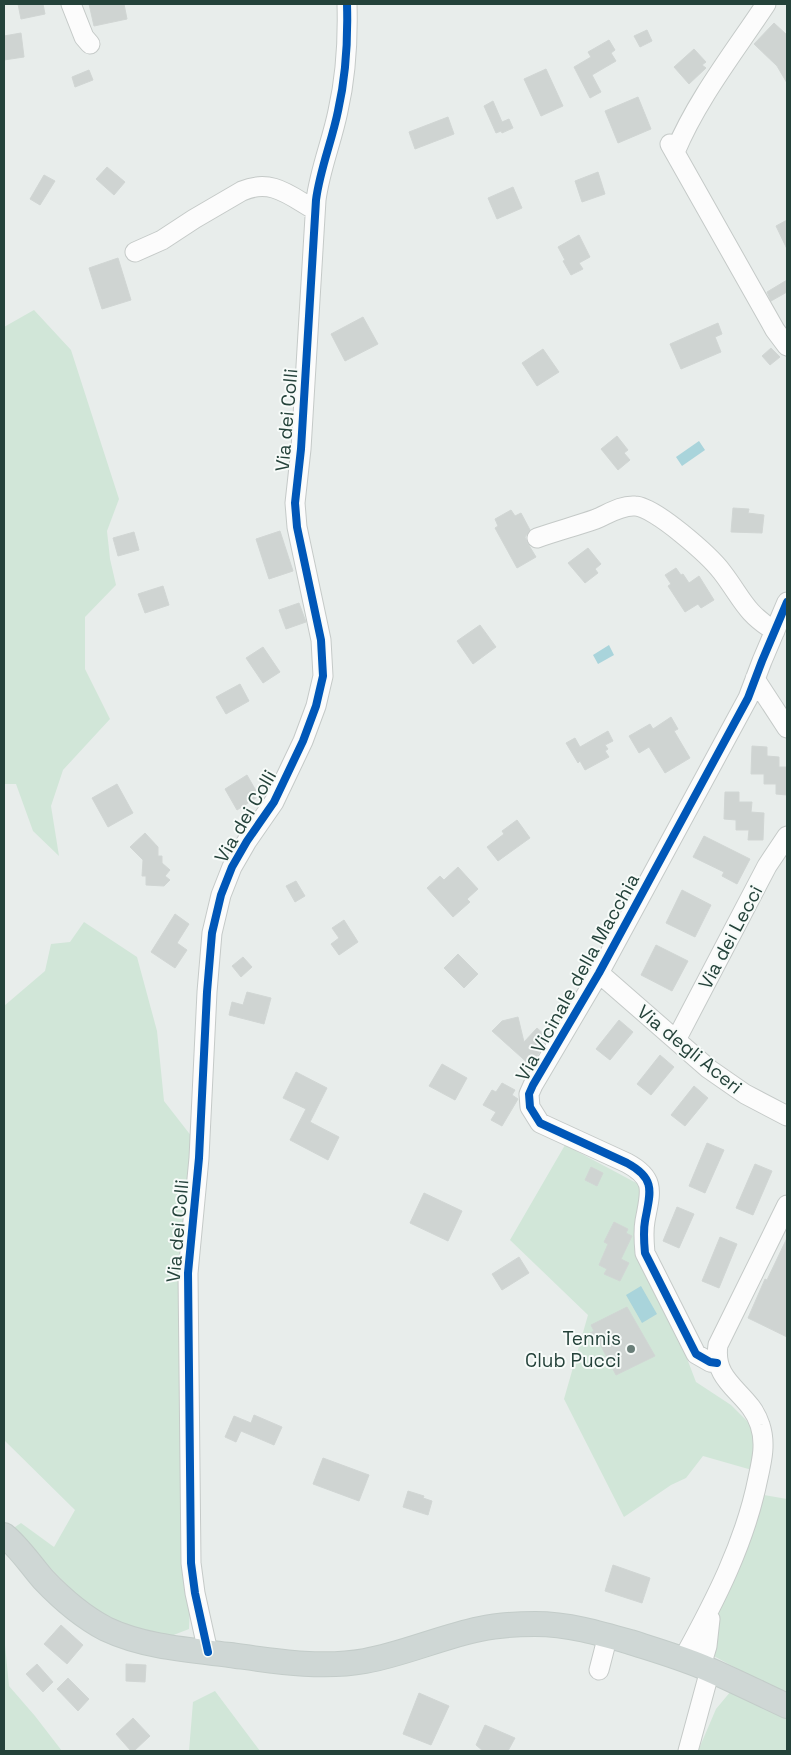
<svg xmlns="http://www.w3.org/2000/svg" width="791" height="1755" font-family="'Space Grotesk',sans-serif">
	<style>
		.green { fill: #d1e6d8 }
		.water { fill: #a9d4db }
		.building { fill: #cfd4d2; stroke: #d1d6d4 }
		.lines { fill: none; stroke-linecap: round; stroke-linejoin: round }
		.minor-casing { stroke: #c5cac8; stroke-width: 21 }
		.major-casing { stroke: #c3ccc9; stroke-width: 26 }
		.minor { stroke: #fcfcfc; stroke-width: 19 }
		.major { stroke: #cfd7d5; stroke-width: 24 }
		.cycleway-casing { stroke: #f7fbf9; stroke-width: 11 }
		.cycleway { stroke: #0057b8; stroke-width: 8 }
		.poi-dot { fill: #697e78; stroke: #f7fbf9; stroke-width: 2 }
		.labels { text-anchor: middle; stroke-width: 4; stroke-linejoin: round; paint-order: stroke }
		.street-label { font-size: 19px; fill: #24423a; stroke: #f7fbf9 }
		.poi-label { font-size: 19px; fill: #24423a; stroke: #f7fbf9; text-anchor: end }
	</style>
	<rect width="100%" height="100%" fill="#e8edeb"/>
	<path class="green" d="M 34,310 L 71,350 L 119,499 L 107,531 L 110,559 L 116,585 L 85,617 L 85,669 L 110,719 L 63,770 L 51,806 L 59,856 L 33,831 L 16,784 L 4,784 L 4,327 Z
		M 84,922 L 137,957 L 157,1031 L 164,1101 L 192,1137 L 190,1603 L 189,1629 L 171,1636 L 135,1628 L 115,1621 L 82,1600 L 12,1529 L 21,1523 L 54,1547 L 75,1510 L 4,1440 L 4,1006 L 45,971 L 51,944 L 70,942 Z
		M 565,1145 L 642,1186 L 638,1231 L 696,1382 L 731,1405 L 756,1430 L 752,1470 L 703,1456 L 686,1478 L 671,1485 L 624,1517 L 564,1399 L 588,1315 L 510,1240 Z
		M 764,1495 L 787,1499 L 787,1696 L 712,1655 L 716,1615 L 749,1540 Z
		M 4,1635 L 9,1686 L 35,1716 L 62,1751 L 4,1751 Z
		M 215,1691 L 260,1751 L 189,1751 L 193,1702 Z
		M 731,1691 L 787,1716 L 787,1751 L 698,1751 L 716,1709 Z"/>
	<path class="water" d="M 699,441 L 705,450 L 682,466 L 676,457 Z
		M 609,645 L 614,655 L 598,664 L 593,655 Z
		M 641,1286 L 657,1314 L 642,1323 L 626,1295 Z"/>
	<path class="building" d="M 18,4 L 43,4 L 45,14 L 21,19 Z
		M 89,4 L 124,4 L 127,19 L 94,26 Z
		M 774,23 L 787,35 L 787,83 L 777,66 L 754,44 Z
		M 647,30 L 652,41 L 640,47 L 634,36 Z
		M 21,33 L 24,57 L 4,60 L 4,36 Z
		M 609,40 L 615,50 L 611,53 L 616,61 L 592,75 L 601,92 L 590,98 L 574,67 L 591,57 L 588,52 Z
		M 694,49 L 706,62 L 702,65 L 706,68 L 689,84 L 674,67 Z
		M 546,69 L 563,106 L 541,116 L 524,79 Z
		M 89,70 L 93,80 L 75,87 L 72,77 Z
		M 638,97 L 651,129 L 618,143 L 605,111 Z
		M 493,101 L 502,122 L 509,119 L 513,128 L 502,133 L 501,131 L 496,133 L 484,106 Z
		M 448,117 L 454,134 L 415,149 L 409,132 Z
		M 107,167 L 125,182 L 114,195 L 96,179 Z
		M 598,172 L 605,194 L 582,202 L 575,181 Z
		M 44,175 L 55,181 L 40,205 L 30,199 Z
		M 513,187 L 522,208 L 497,219 L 488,198 Z
		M 787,220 L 787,249 L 776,226 Z
		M 579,235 L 590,257 L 579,263 L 583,269 L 571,275 L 563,261 L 565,260 L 558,247 Z
		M 118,258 L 131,300 L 102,309 L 89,268 Z
		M 787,280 L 787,292 L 771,301 L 767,292 Z
		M 363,317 L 378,344 L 345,361 L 331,334 Z
		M 718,323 L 722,334 L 715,337 L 721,352 L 681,369 L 670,344 Z
		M 771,348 L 780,357 L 770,365 L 762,356 Z
		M 543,349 L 559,372 L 537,386 L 522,363 Z
		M 617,436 L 628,450 L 624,453 L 630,460 L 618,470 L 601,449 Z
		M 733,508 L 749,509 L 748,513 L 764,515 L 762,533 L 731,532 Z
		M 511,510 L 515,516 L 521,513 L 530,530 L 525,537 L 527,542 L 536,557 L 517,568 L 495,528 L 498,526 L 495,519 Z
		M 280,531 L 293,571 L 269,579 L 256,539 Z
		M 134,532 L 139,550 L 118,556 L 113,538 Z
		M 588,548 L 601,564 L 595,569 L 598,573 L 585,583 L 568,563 Z
		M 676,568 L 681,575 L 683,574 L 689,583 L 699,576 L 714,600 L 701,608 L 698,604 L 685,612 L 668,586 L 671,584 L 665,575 Z
		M 163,586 L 169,605 L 145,613 L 138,594 Z
		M 299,603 L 306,622 L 286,629 L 279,610 Z
		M 480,625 L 496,647 L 473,664 L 457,641 Z
		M 263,647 L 280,672 L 263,683 L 246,658 Z
		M 240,684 L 249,701 L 226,714 L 216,697 Z
		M 671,717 L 678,729 L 674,731 L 690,758 L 665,773 L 649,747 L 639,753 L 629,736 L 650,724 L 653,729 Z
		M 608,731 L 613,741 L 605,745 L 608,749 L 605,751 L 609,757 L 585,770 L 580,761 L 578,763 L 566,743 L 575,738 L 580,747 Z
		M 752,746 L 767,747 L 767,756 L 779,757 L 779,767 L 787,767 L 787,795 L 776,794 L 776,784 L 764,784 L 764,774 L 751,774 Z
		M 247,775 L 259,796 L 237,810 L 225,789 Z
		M 117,784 L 133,813 L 108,827 L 92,798 Z
		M 725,792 L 739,792 L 739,802 L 752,802 L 751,812 L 764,813 L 763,840 L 748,840 L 749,830 L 736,830 L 736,820 L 724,819 Z
		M 517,820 L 530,838 L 498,861 L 487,847 L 504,834 L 502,831 Z
		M 145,833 L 158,847 L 158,856 L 162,856 L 162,863 L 170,870 L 165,876 L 170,880 L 164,886 L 146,885 L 146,876 L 142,876 L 143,860 L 130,847 Z
		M 704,836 L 750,859 L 737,884 L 722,876 L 724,872 L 693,857 Z
		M 458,867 L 478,889 L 467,899 L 470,902 L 453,917 L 427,888 L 440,876 L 444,880 Z
		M 296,881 L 305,896 L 295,902 L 286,886 Z
		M 682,890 L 711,905 L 695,937 L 666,923 Z
		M 175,914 L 189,924 L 177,943 L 187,950 L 175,968 L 151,952 Z
		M 344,920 L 358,942 L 339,955 L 331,944 L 339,938 L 332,928 Z
		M 656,945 L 688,961 L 672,991 L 641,975 Z
		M 458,954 L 478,974 L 464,988 L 444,968 Z
		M 243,957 L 252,967 L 241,977 L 232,966 Z
		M 247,992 L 271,998 L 264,1024 L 229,1015 L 232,1002 L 243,1005 Z
		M 518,1017 L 524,1042 L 537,1028 L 548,1038 L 531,1066 L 492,1031 L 502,1021 Z
		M 619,1020 L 633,1032 L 610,1060 L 596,1049 Z
		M 660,1055 L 674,1067 L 651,1095 L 637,1084 Z
		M 442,1064 L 467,1078 L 455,1100 L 429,1086 Z
		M 296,1072 L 327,1088 L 310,1122 L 339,1137 L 328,1160 L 290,1140 L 306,1109 L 283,1098 Z
		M 502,1083 L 515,1090 L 512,1095 L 518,1099 L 502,1126 L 491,1120 L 496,1112 L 483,1105 L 492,1090 L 496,1092 Z
		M 694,1086 L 708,1098 L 685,1126 L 671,1115 Z
		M 707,1143 L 724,1150 L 705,1193 L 689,1186 Z
		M 755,1164 L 772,1171 L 753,1215 L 736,1208 Z
		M 591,1167 L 603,1173 L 597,1186 L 585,1180 Z
		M 424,1193 L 462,1211 L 448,1241 L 410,1223 Z
		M 677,1207 L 694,1214 L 679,1248 L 663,1241 Z
		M 614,1222 L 628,1229 L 626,1233 L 632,1236 L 621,1259 L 629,1263 L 620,1281 L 604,1274 L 607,1269 L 599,1265 L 608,1244 L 604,1242 Z
		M 720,1237 L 737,1244 L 719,1288 L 702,1281 Z
		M 787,1238 L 787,1337 L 748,1318 L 765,1279 L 767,1280 Z
		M 519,1257 L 529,1273 L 502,1290 L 492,1274 Z
		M 627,1307 L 655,1356 L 616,1375 L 600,1344 L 597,1346 L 590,1333 L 594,1331 L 591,1325 Z
		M 254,1415 L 282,1427 L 274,1445 L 241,1431 L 236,1442 L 225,1437 L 234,1416 L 251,1423 Z
		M 323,1458 L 369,1475 L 359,1501 L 313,1484 Z
		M 408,1491 L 424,1496 L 423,1498 L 432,1501 L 428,1515 L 403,1507 Z
		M 613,1565 L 650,1578 L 642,1603 L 605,1591 Z
		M 61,1625 L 83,1645 L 67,1664 L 44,1644 Z
		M 37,1664 L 53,1682 L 43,1692 L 26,1674 Z
		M 126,1664 L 146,1665 L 145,1682 L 126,1681 Z
		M 68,1678 L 89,1699 L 78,1711 L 57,1689 Z
		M 419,1693 L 449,1706 L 431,1745 L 403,1734 Z
		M 133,1718 L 150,1736 L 134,1751 L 131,1751 L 116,1734 Z
		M 485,1725 L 515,1738 L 508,1751 L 483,1751 L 476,1745 Z"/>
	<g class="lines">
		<defs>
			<path id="minor" d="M 71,4 L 84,37 L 90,44
				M 670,144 L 775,330 L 787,346
				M 675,152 C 697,99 735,51 766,4
				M 135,252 L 162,240 L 194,219 L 242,191 C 272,178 290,196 315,210
				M 537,538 C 557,531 576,526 596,519 C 608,514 621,505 635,506 C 654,506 710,556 722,572 C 742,598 745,613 775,631
				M 755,679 L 787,728
				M 599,973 L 709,1069 L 745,1094 L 787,1116
				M 676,1040 L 767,866 L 787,836
				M 717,1363 L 710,1362 L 696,1354 L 645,1253 C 644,1242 643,1232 645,1221 C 650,1193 657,1179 627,1163 L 540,1123 L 530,1107 L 529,1094 L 533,1085 L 599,973 L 748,698 L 762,661 L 787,602
				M 208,1652 L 195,1593 L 191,1563 L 188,1273 L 199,1158 L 207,992 L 212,933 L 221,895 L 232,867 L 247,841 L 274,802 L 303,741 L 316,706 L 323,676 L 321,640 L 297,527 L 295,503 L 301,449 L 316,200 C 320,169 332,141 338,111 C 346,76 348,39 347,4
				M 683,1659 C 715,1601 745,1543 758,1478 C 762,1460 766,1443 760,1425 C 750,1392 712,1384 718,1345 L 787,1205
				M 701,1666 L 707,1646 L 710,1619
				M 599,1670 L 608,1635
				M 688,1751 L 710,1670"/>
			<path id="major" d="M 4,1535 C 19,1547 30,1564 43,1579 C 61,1598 83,1617 106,1629 C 144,1647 189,1650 230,1655 C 274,1661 321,1669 365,1661 C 404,1654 441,1637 480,1629 C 498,1625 517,1624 535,1624 C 568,1624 599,1633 630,1642 C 655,1650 679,1657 703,1667 C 731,1679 759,1693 787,1706"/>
		</defs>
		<use href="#minor" class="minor-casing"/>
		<use href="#major" class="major-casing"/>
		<use href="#minor" class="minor"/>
		<use href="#major" class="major"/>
		<defs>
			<path id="cycleway" d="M 717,1363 L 710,1362 L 696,1354 L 645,1253 C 644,1242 643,1232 645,1221 C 650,1193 657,1179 627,1163 L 540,1123 L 530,1107 L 529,1094 L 533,1085 L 599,973 L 748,698 L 762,661 L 787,602
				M 208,1652 L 195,1593 L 191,1563 L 188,1273 L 199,1158 L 207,992 L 212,933 L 221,895 L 232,867 L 247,841 L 274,802 L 303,741 L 316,706 L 323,676 L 321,640 L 297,527 L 295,503 L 301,449 L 316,200 C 320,169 332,141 338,111 C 346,76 348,39 347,4"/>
		</defs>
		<use href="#cycleway" class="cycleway-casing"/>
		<use href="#cycleway" class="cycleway"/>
	</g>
	<circle class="poi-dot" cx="631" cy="1349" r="5"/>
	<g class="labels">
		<g class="street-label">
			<text transform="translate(286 420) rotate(-85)" y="7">Via dei Colli</text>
			<text transform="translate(245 816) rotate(-60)" y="7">Via dei Colli</text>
			<text transform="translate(730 937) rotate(-62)" y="7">Via dei Lecci</text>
			<text transform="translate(577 977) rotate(-61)" y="7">Via Vicinale della Macchia</text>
			<text transform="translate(690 1049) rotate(39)" y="7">Via degli Aceri</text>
			<text transform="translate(177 1231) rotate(-85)" y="7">Via dei Colli</text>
		</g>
		<g class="poi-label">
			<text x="621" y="1345">Tennis<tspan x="621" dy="22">Club Pucci</tspan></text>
		</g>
	</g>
	<rect width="791" height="1755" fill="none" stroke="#24423a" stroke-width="10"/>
</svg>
